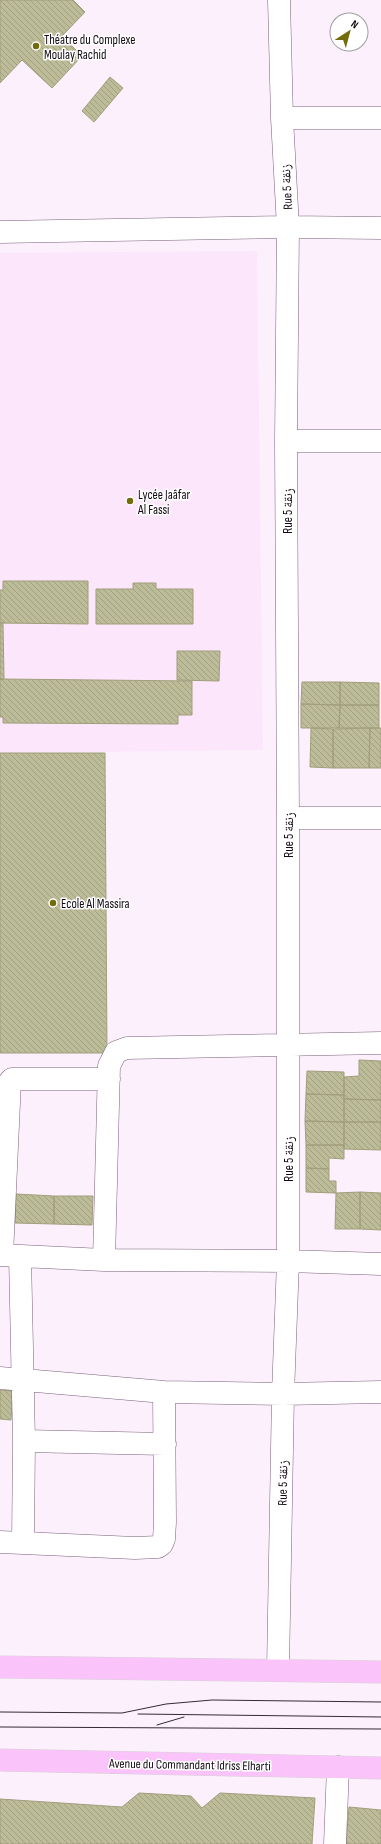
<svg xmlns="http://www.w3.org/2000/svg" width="381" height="1844" font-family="'Sofia Sans Condensed','Noto Naskh Arabic',sans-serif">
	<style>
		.built { fill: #fbe6fb }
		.building { fill: url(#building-back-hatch); stroke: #a09e7b }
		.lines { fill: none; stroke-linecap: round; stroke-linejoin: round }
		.minor-casing { stroke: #7b617a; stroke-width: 23 }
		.primary-casing { stroke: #d5d3d5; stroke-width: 23 }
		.minor { stroke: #fff; stroke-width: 22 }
		.primary { stroke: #fac4fa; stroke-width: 22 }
		.tram { stroke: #342b34; stroke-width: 1 }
		.poi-dot { fill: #726d0a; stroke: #fff; stroke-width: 1.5 }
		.labels { text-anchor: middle; stroke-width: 3; stroke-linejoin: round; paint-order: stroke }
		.poi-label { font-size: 13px; fill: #130a13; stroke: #fff; text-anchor: start }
		.street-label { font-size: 13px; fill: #130a13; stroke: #fff }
	</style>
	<defs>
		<pattern id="building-back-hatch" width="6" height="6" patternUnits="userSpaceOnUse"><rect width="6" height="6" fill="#bdbc98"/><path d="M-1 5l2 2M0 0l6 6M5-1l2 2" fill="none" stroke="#a2a082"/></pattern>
	</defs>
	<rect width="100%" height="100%" fill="#fcf0fc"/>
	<path class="built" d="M 257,251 L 263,750 L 0,753 L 0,253 Z"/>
	<path class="building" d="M 0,0 L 73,0 L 85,12 L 62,36 L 82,56 L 52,88 L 22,60 L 0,83 Z
		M 110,77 L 123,88 L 94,122 L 82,111 Z
		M 3,581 L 88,581 L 88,624 L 0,623 L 0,590 L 3,590 Z
		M 133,583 L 156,583 L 156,589 L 193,589 L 193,624 L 96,624 L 96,589 L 133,589 Z
		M 0,623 L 3,623 L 4,679 L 0,679 Z
		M 177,651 L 220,651 L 219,681 L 177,680 Z
		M 0,679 L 192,681 L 192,715 L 178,715 L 178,724 L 3,723 L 3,717 L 0,717 Z
		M 302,682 L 340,682 L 340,705 L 301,704 Z
		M 340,682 L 379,683 L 379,705 L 340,705 Z
		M 301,704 L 340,705 L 339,728 L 301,728 Z
		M 340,705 L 379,705 L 379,728 L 339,728 Z
		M 311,728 L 333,729 L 333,768 L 310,767 Z
		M 370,728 L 381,728 L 381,768 L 369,768 Z
		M 370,728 L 369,768 L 333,768 L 333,729 Z
		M 0,753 L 105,753 L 107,1053 L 0,1053 Z
		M 359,1060 L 381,1061 L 381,1100 L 344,1099 L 344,1077 L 359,1076 Z
		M 307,1071 L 344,1072 L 344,1095 L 306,1094 Z
		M 306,1094 L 344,1095 L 344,1122 L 305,1121 Z
		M 344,1099 L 381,1100 L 381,1122 L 344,1122 Z
		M 305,1121 L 344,1122 L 344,1145 L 306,1145 Z
		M 344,1122 L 381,1122 L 381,1150 L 344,1149 Z
		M 306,1145 L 344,1145 L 344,1159 L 329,1158 L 329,1169 L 306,1168 Z
		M 306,1168 L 329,1169 L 329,1181 L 336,1181 L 336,1193 L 306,1192 Z
		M 360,1192 L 381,1193 L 381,1230 L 360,1229 Z
		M 360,1192 L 360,1229 L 335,1229 L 336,1193 Z
		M 16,1194 L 54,1196 L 54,1224 L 15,1223 Z
		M 54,1196 L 93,1196 L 92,1225 L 54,1224 Z
		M 0,1390 L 13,1391 L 11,1420 L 0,1419 Z
		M 139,1793 L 191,1796 L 202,1808 L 220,1793 L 315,1798 L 312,1844 L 0,1844 L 0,1799 L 122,1807 Z
		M 349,1807 L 381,1810 L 381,1844 L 346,1844 Z"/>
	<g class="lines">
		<defs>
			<path id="minor" d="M 282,118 L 381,118
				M 0,232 L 288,227 L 381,228
				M 286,441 L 381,441
				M 288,818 L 381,818
				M 0,1255 L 104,1260 L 288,1261 L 381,1264
				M 2,1255 L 10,1081 L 12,1079 L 109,1079
				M 20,1256 L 24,1441 L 23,1543
				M 104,1260 L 109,1066 L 116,1052 L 127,1048 L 381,1043
				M 0,1378 L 164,1392 L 283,1394 L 381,1392
				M 24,1441 L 165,1444
				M 0,1542 L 135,1548 L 158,1547 L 162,1544 L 164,1539 L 165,1522 L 164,1392
				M 278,1669 L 283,1394 L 288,1261 L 288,818 L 286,441 L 288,227 L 282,118 L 279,0
				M 335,1844 L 338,1767"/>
			<path id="primary" d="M 0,1667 L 381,1672
				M 0,1760 L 381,1768"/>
		</defs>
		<use href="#minor" class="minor-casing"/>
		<use href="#primary" class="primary-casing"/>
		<use href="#minor" class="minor"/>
		<use href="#primary" class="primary"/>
		<path class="tram" d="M 0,1712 L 122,1713 L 166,1704 L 212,1700 L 381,1702
			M 138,1714 L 381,1717
			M 157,1725 L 184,1717
			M 0,1727 L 381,1729"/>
	</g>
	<g class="poi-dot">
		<circle cx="36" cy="46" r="4"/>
		<circle cx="130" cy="501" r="4"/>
		<circle cx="53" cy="903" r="4"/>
	</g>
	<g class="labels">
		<g class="poi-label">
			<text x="44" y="44">Théatre du Complexe<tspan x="44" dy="15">Moulay Rachid</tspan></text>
			<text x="138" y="499">Lycée Jaâfar<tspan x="138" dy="15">Al Fassi</tspan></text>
			<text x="61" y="908">Ecole Al Massira</text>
		</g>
		<g class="street-label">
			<text transform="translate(286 187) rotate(-93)" y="5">Rue 5 زنقة</text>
			<text transform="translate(287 511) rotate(-90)" y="5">Rue 5 زنقة</text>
			<text transform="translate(288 835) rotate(-90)" y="5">Rue 5 زنقة</text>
			<text transform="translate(288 1159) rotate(-90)" y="5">Rue 5 زنقة</text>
			<text transform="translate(282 1483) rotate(-89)" y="5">Rue 5 زنقة</text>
			<text transform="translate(190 1764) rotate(1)" y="5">Avenue du Commandant Idriss Elharti</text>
		</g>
	</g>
	<g transform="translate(349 32) rotate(36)"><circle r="19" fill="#ffffff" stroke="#a19da1"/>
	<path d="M0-3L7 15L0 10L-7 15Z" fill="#726d0a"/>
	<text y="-6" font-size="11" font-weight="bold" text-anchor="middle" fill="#130a13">N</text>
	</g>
</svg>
